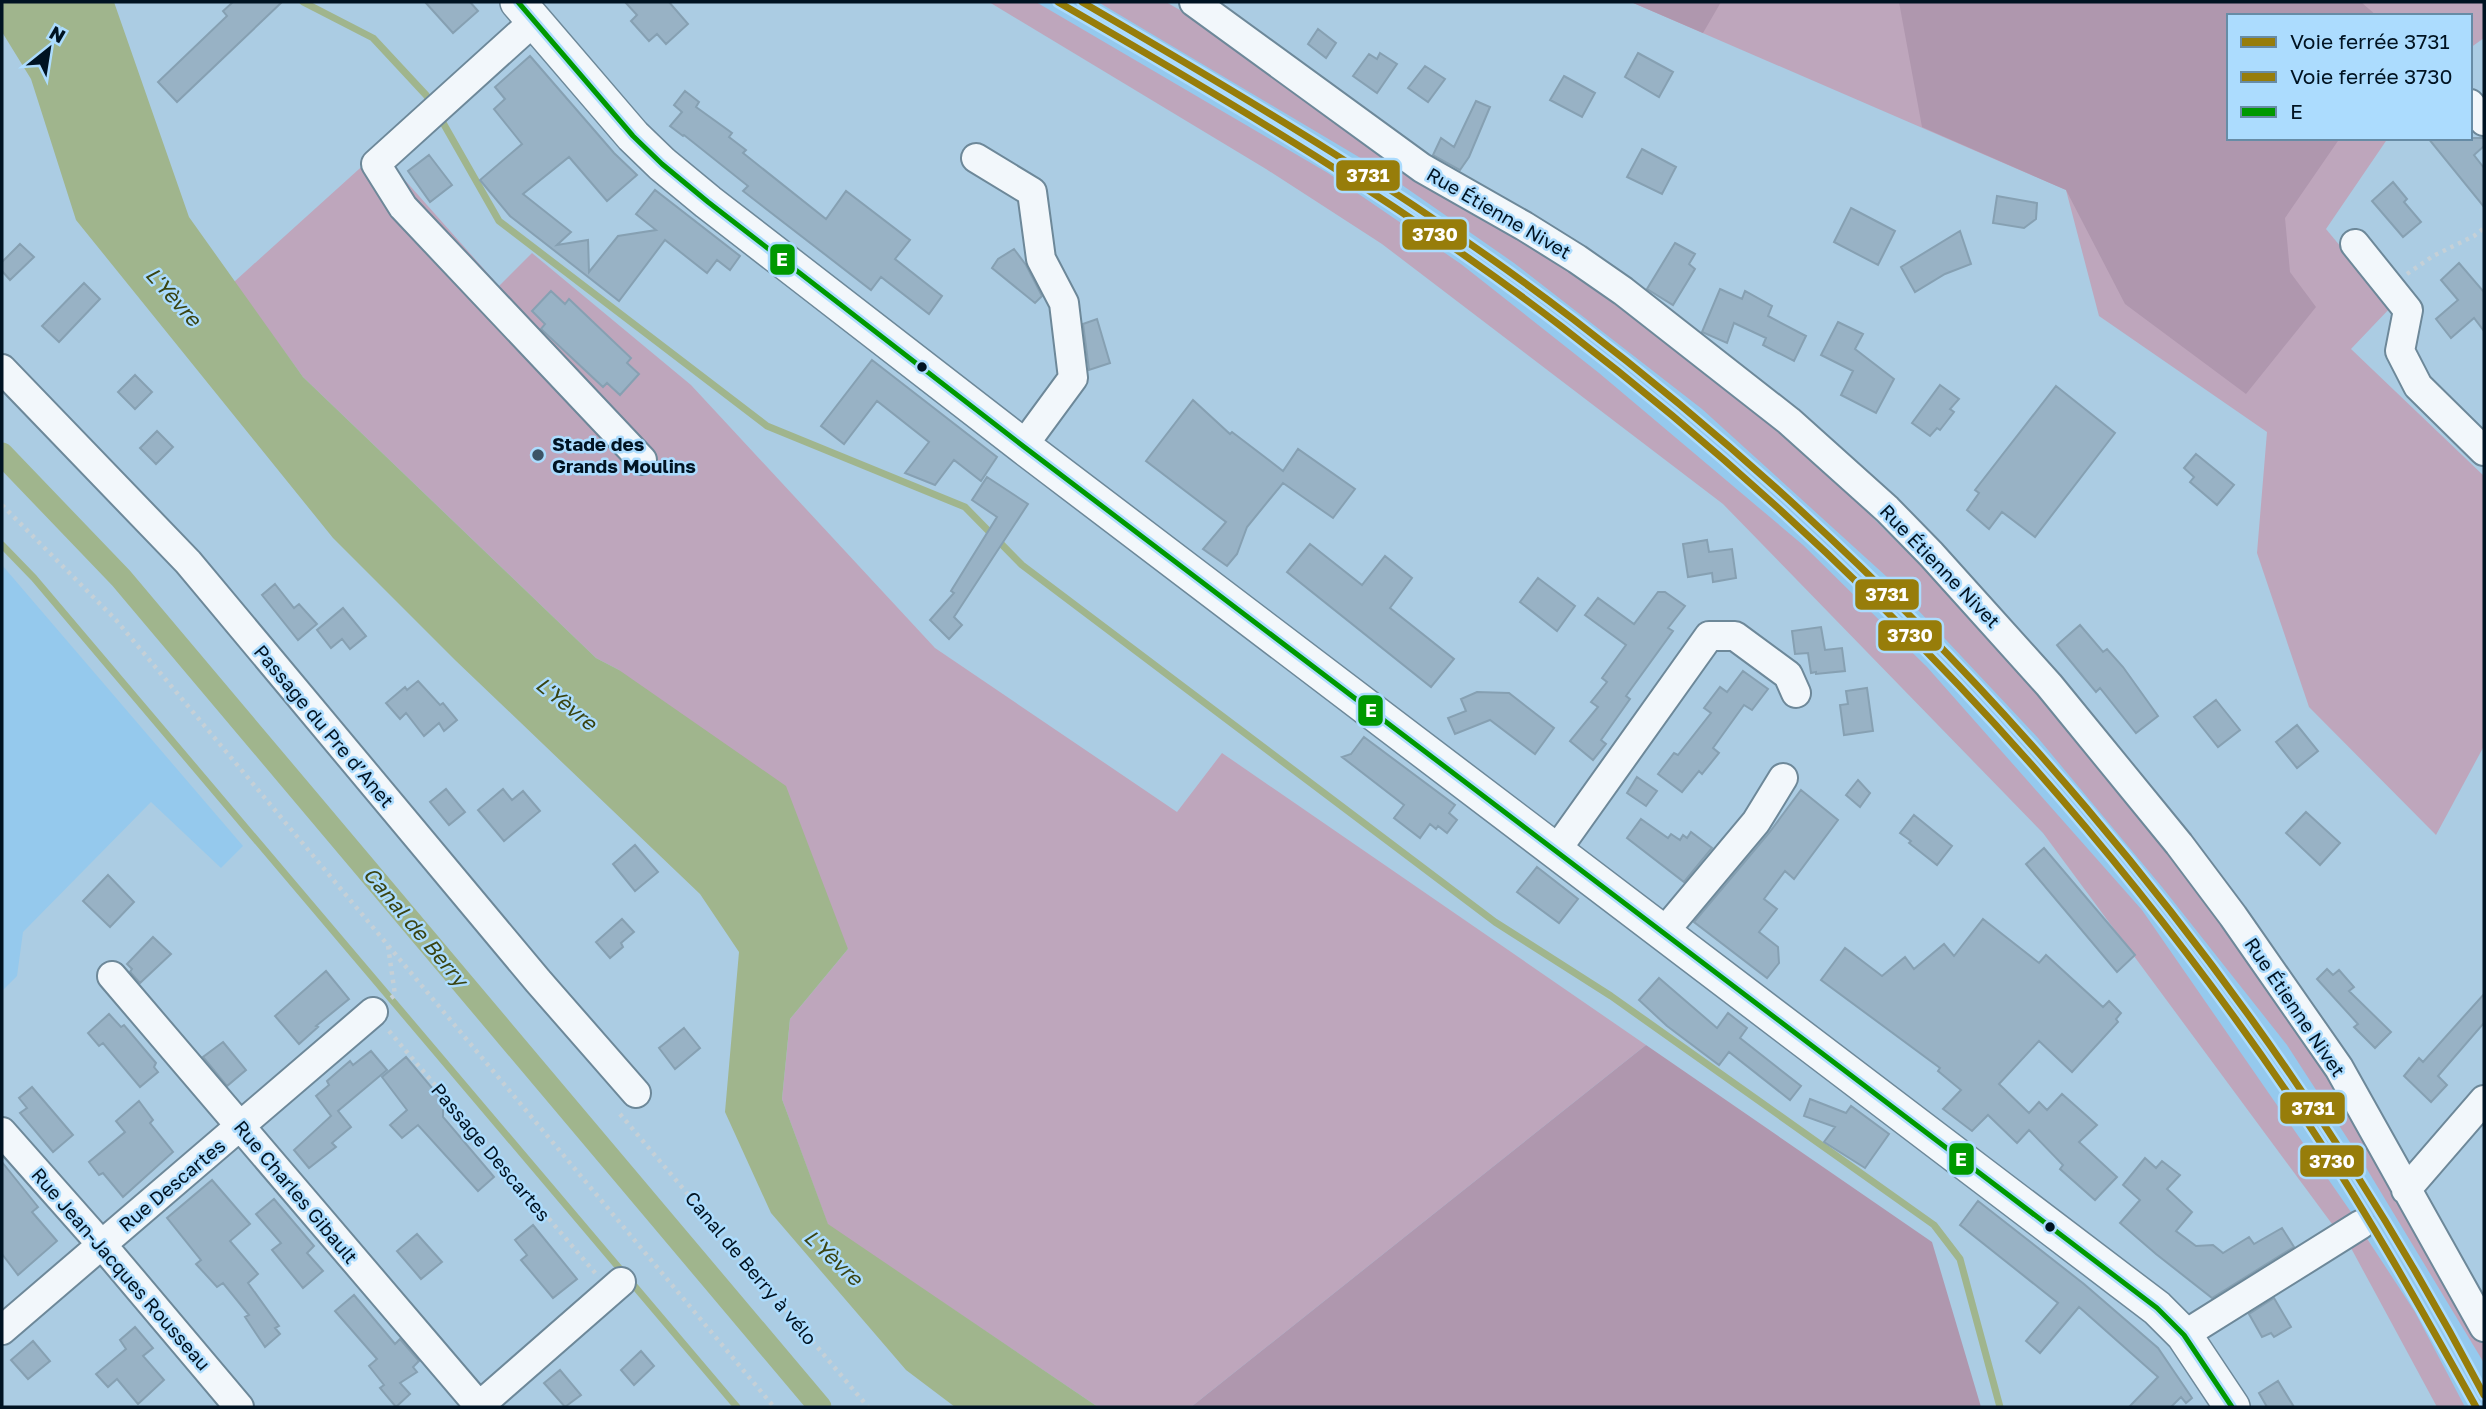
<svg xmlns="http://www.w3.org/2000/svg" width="2486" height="1409" font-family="'Golos Text',sans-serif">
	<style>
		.built { fill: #95c9ed }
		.green { fill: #bea6bc }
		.forest { fill: #af97ae }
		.water { fill: #a0b58d }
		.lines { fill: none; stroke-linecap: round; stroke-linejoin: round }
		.stream { stroke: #a0b58d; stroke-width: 7 }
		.canal { stroke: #a0b58d; stroke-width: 23 }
		.building { fill: #98b2c5; stroke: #86a0b2; stroke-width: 2 }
		.minor-casing { stroke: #6d8899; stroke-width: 32 }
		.major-casing { stroke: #6d8899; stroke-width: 38 }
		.path { stroke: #c5d0d7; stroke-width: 4.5; stroke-dasharray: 3.5 5; stroke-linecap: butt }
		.minor { stroke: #f2f7fb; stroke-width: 28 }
		.major { stroke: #f2f7fb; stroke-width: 35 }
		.bus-1-casing { stroke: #acdcfe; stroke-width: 10 }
		.bus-1 { stroke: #090; stroke-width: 5 }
		.rail-1-casing { stroke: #acdcfe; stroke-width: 12 }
		.rail-2-casing { stroke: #acdcfe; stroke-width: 12 }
		.rail-1 { stroke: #977d0a; stroke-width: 7 }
		.rail-2 { stroke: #977d0a; stroke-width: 7 }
		.bus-dot { fill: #001322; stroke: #acdcfe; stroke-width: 2.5 }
		.poi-dot { fill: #3c5466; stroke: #acdcfe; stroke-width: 2.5 }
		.labels { text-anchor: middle; stroke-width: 5; stroke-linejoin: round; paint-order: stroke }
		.street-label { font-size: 19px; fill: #001322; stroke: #acdcfe }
		.poi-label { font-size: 19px; font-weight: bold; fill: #001322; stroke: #acdcfe; text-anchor: start }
		.water-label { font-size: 21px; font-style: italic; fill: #3a4412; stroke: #acdcfe }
		.line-badge { stroke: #acdcfe; stroke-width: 2.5 }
		.badge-label { font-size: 19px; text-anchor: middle; font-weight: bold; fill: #fff }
	</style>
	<rect width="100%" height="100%" fill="#abcce3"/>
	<path class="built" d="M 1003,2 L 1117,2 L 1235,70 L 1675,371 L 2025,708 L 2297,1049 L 2383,1186 L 2484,1363 L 2484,1407 L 2459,1407 L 2441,1369 L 2360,1225 L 2281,1117 L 2149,948 L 1732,496 L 1378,225 Z
		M 2,565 L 243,846 L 221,868 L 151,802 L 23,932 L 17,976 L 2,991 Z"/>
	<path class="green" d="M 989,2 L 1036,2 L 1328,173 L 1461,264 L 1599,373 L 1803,545 L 1927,667 L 2142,910 L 2353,1215 L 2335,1228 L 2043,833 L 1723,504 L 1382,244 L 1266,169 Z
		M 1098,2 L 1166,2 L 1244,47 L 1662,334 L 1836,481 L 1932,577 L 2090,753 L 2184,868 L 2251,960 L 2341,1096 L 2484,1343 L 2484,1363 L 2362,1161 L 2287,1045 L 2162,887 L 2038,738 L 1887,577 L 1702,409 L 1514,263 L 1379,169 Z
		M 1631,2 L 2484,2 L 2484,38 L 2470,48 L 2470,16 L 2229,16 L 2229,138 L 2388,138 L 2326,229 L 2391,307 L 2351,349 L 2484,476 L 2484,746 L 2436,835 L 2309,707 L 2257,553 L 2267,432 L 2099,316 L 2066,190 Z
		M 379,151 L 499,286 L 532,253 L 691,385 L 935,648 L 1177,812 L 1222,753 L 1646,1045 L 1191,1407 L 1098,1407 L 828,1225 L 782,1099 L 790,1019 L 848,949 L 619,670 L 596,658 L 303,377 L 234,282 Z
		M 2366,1237 L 2415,1312 L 2465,1407 L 2437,1407 L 2351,1248 Z"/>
	<path class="forest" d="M 1631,2 L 1721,2 L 1703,33 Z
		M 1899,2 L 2361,2 L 2377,16 L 2229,16 L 2229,138 L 2340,138 L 2285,218 L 2290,272 L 2316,307 L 2246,394 L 2125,304 L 2066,190 L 1922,127 Z
		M 1646,1045 L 1932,1242 L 1981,1407 L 1191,1407 Z"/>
	<path class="water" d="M 2,2 L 114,2 L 189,217 L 303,377 L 596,658 L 619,670 L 786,786 L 848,949 L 790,1019 L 782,1099 L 828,1224 L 1098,1407 L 955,1407 L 906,1370 L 771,1213 L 725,1112 L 739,952 L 700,894 L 455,660 L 333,538 L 76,220 L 31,79 L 2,32 Z"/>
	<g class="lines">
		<path class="stream" d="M 303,2 L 373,38 L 426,95 L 432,104
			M 438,114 L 499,221 L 767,426 L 965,507 L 1022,565 L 1495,922 L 1611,996 L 1934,1225 L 1960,1259 L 2000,1407
			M 2,545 L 34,578 L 737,1407"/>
		<path class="canal" d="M 2,454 L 121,578 L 820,1407"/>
	</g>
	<path class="building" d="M 233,2 L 282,2 L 177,102 L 158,82 L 227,16 L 223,11 Z
		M 425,2 L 470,2 L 478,11 L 453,33 Z
		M 625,2 L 669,2 L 688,24 L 666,44 L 657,34 L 649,41 L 631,21 L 637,15 Z
		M 1318,29 L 1336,43 L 1326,58 L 1308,44 Z
		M 1380,53 L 1397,64 L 1377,93 L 1353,76 L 1369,54 L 1377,59 Z
		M 1638,53 L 1673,72 L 1659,97 L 1625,77 Z
		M 530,56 L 614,153 L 637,175 L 607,201 L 569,157 L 523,194 L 571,232 L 557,245 L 588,240 L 589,272 L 618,236 L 656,230 L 636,214 L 655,190 L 740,256 L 730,270 L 717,260 L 707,273 L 665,240 L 619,301 L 510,216 L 480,180 L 522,144 L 494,109 L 505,99 L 495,87 Z
		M 1425,66 L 1445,79 L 1428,102 L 1408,88 Z
		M 1564,76 L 1595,93 L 1582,117 L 1550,100 Z
		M 685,91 L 699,102 L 696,107 L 732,133 L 729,137 L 746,150 L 743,153 L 826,219 L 846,191 L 910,240 L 895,259 L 942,296 L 929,314 L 881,277 L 871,290 L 743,191 L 748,186 L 684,135 L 683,136 L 670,126 L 682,112 L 674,105 Z
		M 1476,101 L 1490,107 L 1469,157 L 1460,170 L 1433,155 L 1441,138 L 1454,147 Z
		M 2428,138 L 2484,138 L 2484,146 L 2474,155 L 2484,168 L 2484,207 Z
		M 1642,149 L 1676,167 L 1662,194 L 1627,177 Z
		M 429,155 L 452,185 L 430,202 L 408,171 Z
		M 2393,182 L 2407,199 L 2404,202 L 2421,222 L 2403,237 L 2372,201 Z
		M 1997,196 L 2037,203 L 2036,219 L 2024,228 L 1993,223 Z
		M 1851,208 L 1895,231 L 1878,265 L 1834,242 Z
		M 1960,231 L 1971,264 L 1945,274 L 1915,292 L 1901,267 Z
		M 1675,243 L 1695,254 L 1689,264 L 1695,269 L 1673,305 L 1647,289 Z
		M 20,244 L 34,257 L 10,280 L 2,271 L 2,262 Z
		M 1014,249 L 1026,265 L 1042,296 L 1035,303 L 992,268 L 998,259 Z
		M 2459,263 L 2484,292 L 2484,331 L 2474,318 L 2451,338 L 2436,319 L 2458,300 L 2441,280 Z
		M 84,283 L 100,299 L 59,342 L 42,326 Z
		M 1720,289 L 1742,299 L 1745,291 L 1772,306 L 1768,316 L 1806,336 L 1794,361 L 1763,345 L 1766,338 L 1734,323 L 1727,343 L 1702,332 Z
		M 551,291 L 565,304 L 569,299 L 631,358 L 627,363 L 639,374 L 620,395 L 607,383 L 603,387 L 541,329 L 545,324 L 532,311 Z
		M 1097,319 L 1110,363 L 1089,370 L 1083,324 Z
		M 1838,322 L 1863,334 L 1855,349 L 1894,379 L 1876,413 L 1841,395 L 1853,371 L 1821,355 Z
		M 872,360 L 997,457 L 981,481 L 954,460 L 935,485 L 905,473 L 929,442 L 877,401 L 844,444 L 821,426 Z
		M 135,375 L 152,392 L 135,409 L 118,392 Z
		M 1940,385 L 1959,399 L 1950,409 L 1954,412 L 1940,430 L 1937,428 L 1930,436 L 1912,423 Z
		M 2056,386 L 2115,433 L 2035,537 L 2002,512 L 1989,529 L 1967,510 L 1979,493 L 1975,490 Z
		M 1193,400 L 1230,434 L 1232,432 L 1283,471 L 1298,449 L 1355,489 L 1333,518 L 1283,483 L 1247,527 L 1237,554 L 1227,566 L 1203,549 L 1226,522 L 1146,461 Z
		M 157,431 L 173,447 L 156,464 L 140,448 Z
		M 2196,454 L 2234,485 L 2217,505 L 2190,482 L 2194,477 L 2184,468 Z
		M 987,477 L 1028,504 L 954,617 L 962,625 L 949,639 L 930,620 L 954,593 L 951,591 L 997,517 L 972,500 Z
		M 1707,540 L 1709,552 L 1732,549 L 1736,578 L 1713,582 L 1712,573 L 1688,577 L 1683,544 Z
		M 1310,544 L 1362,585 L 1385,556 L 1412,578 L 1390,608 L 1454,659 L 1431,687 L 1287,572 Z
		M 1538,578 L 1575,606 L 1557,631 L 1520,602 Z
		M 275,584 L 294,608 L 299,604 L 317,624 L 298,640 L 262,595 Z
		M 1658,592 L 1665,592 L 1685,606 L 1668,628 L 1673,631 L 1626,696 L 1630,699 L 1601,740 L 1606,744 L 1593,760 L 1570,741 L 1598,707 L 1591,702 L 1607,682 L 1602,678 L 1626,645 L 1585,615 L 1598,598 L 1634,624 Z
		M 343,608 L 366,636 L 350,649 L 342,639 L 331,648 L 317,630 Z
		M 2080,625 L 2103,652 L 2107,649 L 2123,667 L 2158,716 L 2136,733 L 2100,688 L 2096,692 L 2057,645 Z
		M 1821,627 L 1825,650 L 1842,648 L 1845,671 L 1816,674 L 1816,672 L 1811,673 L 1808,653 L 1795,654 L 1792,631 Z
		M 1743,671 L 1768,689 L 1752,710 L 1744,705 L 1713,748 L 1719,753 L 1702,774 L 1699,771 L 1682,792 L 1658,774 L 1674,753 L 1678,755 L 1711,713 L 1704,708 L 1720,687 L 1727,692 Z
		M 418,681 L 440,705 L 443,703 L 457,720 L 444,731 L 439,723 L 424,736 L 406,713 L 400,719 L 386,703 L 405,687 L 407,690 Z
		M 1867,688 L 1873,731 L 1844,735 L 1840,705 L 1848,704 L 1846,691 Z
		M 1477,692 L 1509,693 L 1554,728 L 1535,754 L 1490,720 L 1455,734 L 1448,718 L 1466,711 L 1461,699 Z
		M 2216,700 L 2240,730 L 2218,747 L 2194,717 Z
		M 2297,725 L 2318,751 L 2297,768 L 2276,742 Z
		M 1364,737 L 1455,805 L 1449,813 L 1457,820 L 1447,833 L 1438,826 L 1436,829 L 1430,824 L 1420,838 L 1394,818 L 1404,805 L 1342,757 L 1351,754 Z
		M 1637,777 L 1657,791 L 1646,806 L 1627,793 Z
		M 1858,780 L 1870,793 L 1860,807 L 1846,795 Z
		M 446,789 L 465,812 L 449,825 L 430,802 Z
		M 503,789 L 512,800 L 523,791 L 540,811 L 504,841 L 478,810 Z
		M 1801,790 L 1838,820 L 1794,879 L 1785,871 L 1764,899 L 1777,909 L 1759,932 L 1778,947 L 1779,963 L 1767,978 L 1694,922 L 1769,833 Z
		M 2306,812 L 2340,843 L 2320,865 L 2286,833 Z
		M 1914,815 L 1952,846 L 1937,865 L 1909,843 L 1911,841 L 1900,833 Z
		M 1641,819 L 1668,838 L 1671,834 L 1680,840 L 1683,835 L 1687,838 L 1691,832 L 1712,848 L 1684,882 L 1627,838 Z
		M 635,845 L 658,872 L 635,891 L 613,864 Z
		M 2044,848 L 2135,955 L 2117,972 L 2026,864 Z
		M 1537,867 L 1578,899 L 1559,923 L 1517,892 Z
		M 108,875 L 134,902 L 110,927 L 83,901 Z
		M 622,919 L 634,932 L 621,943 L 623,947 L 610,958 L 596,942 Z
		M 1983,919 L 2039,963 L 2046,955 L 2103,1007 L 2109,1001 L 2121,1013 L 2116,1019 L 2118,1022 L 2072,1072 L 2039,1041 L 1999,1084 L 2029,1113 L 2039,1102 L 2047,1110 L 2062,1094 L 2097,1125 L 2079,1142 L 2117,1177 L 2095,1200 L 2060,1169 L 2063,1165 L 2029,1130 L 2017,1143 L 1988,1115 L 1972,1131 L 1943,1109 L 1961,1090 L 1938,1071 L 1940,1068 L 1821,980 L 1845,948 L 1882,976 L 1905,957 L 1914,969 L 1944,944 L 1954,956 Z
		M 153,937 L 171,954 L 140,983 L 130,972 L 132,969 L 127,964 Z
		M 2327,969 L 2333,975 L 2339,970 L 2354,987 L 2349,991 L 2391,1032 L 2375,1048 L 2354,1027 L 2358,1024 L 2317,979 Z
		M 326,971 L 349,999 L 316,1026 L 318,1027 L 299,1044 L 275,1016 Z
		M 1659,978 L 1717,1028 L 1728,1013 L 1747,1028 L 1740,1038 L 1801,1086 L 1790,1100 L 1729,1052 L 1719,1065 L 1667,1026 L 1639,1000 Z
		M 2484,994 L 2484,1023 L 2438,1076 L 2447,1085 L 2431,1102 L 2404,1076 L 2419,1058 L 2423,1062 Z
		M 109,1014 L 121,1027 L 124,1025 L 156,1063 L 154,1067 L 158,1072 L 140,1087 L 103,1043 L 99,1046 L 88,1033 Z
		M 684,1028 L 700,1048 L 675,1069 L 659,1048 Z
		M 223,1042 L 246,1070 L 227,1086 L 203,1057 Z
		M 371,1051 L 387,1070 L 338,1111 L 351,1127 L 332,1143 L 336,1147 L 309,1168 L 294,1150 L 331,1116 L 316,1096 L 329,1085 L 327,1081 L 350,1061 L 353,1065 Z
		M 406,1057 L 443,1101 L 443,1117 L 494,1177 L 478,1191 L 418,1125 L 402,1138 L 390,1125 L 407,1110 L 382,1077 Z
		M 32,1087 L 73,1135 L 53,1152 L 20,1113 L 27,1108 L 19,1098 Z
		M 1810,1099 L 1846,1113 L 1851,1106 L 1889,1134 L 1865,1168 L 1824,1142 L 1835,1127 L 1804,1116 Z
		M 139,1101 L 153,1120 L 150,1123 L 173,1152 L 123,1197 L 103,1173 L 99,1175 L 89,1162 L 125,1132 L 116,1121 Z
		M 2145,1158 L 2156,1168 L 2162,1161 L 2180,1175 L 2167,1189 L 2192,1212 L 2176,1231 L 2196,1246 L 2213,1245 L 2223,1253 L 2249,1237 L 2254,1244 L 2282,1228 L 2294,1247 L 2212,1298 L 2156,1254 L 2120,1223 L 2140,1200 L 2123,1185 Z
		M 2,1162 L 38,1207 L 32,1212 L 57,1241 L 18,1275 L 2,1254 Z
		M 212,1180 L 250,1224 L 230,1241 L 258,1274 L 248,1283 L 279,1326 L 275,1328 L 280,1334 L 265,1347 L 245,1317 L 249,1315 L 223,1283 L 217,1287 L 196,1264 L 201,1260 L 167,1218 Z
		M 274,1199 L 314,1246 L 307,1253 L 323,1271 L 303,1288 L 272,1250 L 281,1243 L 256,1214 Z
		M 1978,1201 L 2084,1284 L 2158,1348 L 2192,1398 L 2186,1403 L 2181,1397 L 2171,1407 L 2129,1407 L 2158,1377 L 2079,1307 L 2040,1353 L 2026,1341 L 2058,1303 L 1960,1225 Z
		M 533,1225 L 577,1279 L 553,1298 L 521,1260 L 527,1255 L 515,1240 Z
		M 417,1234 L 442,1262 L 421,1279 L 397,1251 Z
		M 354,1295 L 395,1344 L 400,1339 L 419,1361 L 413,1367 L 417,1372 L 400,1383 L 410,1394 L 396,1407 L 380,1388 L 384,1385 L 369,1366 L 377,1359 L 335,1311 Z
		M 2274,1298 L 2291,1327 L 2274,1337 L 2271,1333 L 2262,1337 L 2249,1314 Z
		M 135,1327 L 153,1348 L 143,1356 L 164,1380 L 138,1404 L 117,1379 L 108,1387 L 96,1374 L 126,1349 L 120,1340 Z
		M 33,1341 L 50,1361 L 28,1379 L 11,1360 Z
		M 641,1351 L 654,1366 L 634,1385 L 621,1370 Z
		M 560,1370 L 581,1395 L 565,1407 L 544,1383 Z
		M 2278,1381 L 2294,1407 L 2267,1407 L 2259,1393 Z"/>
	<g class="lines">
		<defs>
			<path id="minor" d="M 1194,2 L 1422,168 L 1524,226 L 1577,259 L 1623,291 L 1789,421 L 1887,509 L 1931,554 L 2049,685 L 2179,844 L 2233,916 L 2339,1068 L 2484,1327
				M 534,21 L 376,164 L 403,207 L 642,460
				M 2470,104 L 2484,121
				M 976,158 L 1032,192 L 1041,259 L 1064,303 L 1073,378 L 1023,446
				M 2355,244 L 2408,310 L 2400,351 L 2418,386 L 2484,451
				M 2,369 L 188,562 L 538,981 L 636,1093
				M 1555,852 L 1709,636 L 1735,636 L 1788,675 L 1796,693
				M 1663,933 L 1756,822 L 1783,778
				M 112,976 L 480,1407
				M 2,1132 L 109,1253 L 239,1407
				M 2406,1190 L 2484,1100
				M 2,1330 L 373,1012
				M 2184,1335 L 2360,1225
				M 478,1407 L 621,1282"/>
			<path id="major" d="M 518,2 L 633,136 L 662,164 L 708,202 L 1023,446 L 2157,1308 L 2184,1335 L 2232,1407"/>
		</defs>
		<use href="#minor" class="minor-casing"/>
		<use href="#major" class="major-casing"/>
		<path class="path" d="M 2407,274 L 2433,256 L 2474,236 L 2484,228
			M 2,505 L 116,620 L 774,1407
			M 388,946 L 395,995 L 391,998
			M 389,1031 L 596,1274
			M 620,1114 L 868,1407"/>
		<use href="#minor" class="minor"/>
		<use href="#major" class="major"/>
		<defs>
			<path id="bus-1" d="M 518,2 L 633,136 L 662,164 L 708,202 L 1023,446 L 2157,1308 L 2184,1335 L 2232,1407"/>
		</defs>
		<use href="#bus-1" class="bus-1-casing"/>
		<use href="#bus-1" class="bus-1"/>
		<defs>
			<path id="rail-1" d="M 1082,2 C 1250,100 1418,200 1573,319 C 1947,606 2264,977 2484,1395"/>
			<path id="rail-2" d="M 1058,2 C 1231,102 1404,205 1562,327 C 1845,545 2093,806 2293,1101 C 2360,1200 2418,1303 2476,1407"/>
		</defs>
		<use href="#rail-1" class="rail-1-casing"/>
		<use href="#rail-2" class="rail-2-casing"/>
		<use href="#rail-1" class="rail-1"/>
		<use href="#rail-2" class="rail-2"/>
	</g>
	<g class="bus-dot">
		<circle cx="922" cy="367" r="6"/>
		<circle cx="2050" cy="1227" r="6"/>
	</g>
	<circle class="poi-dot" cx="538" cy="455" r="7"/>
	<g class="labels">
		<g class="street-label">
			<text transform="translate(1499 213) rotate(30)" y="7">Rue Étienne Nivet</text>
			<text transform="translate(1940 566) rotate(46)" y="7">Rue Étienne Nivet</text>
			<text transform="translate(324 726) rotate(50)" y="7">Passage du Pre d’Anet</text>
			<text transform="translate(2295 1007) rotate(56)" y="7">Rue Étienne Nivet</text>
			<text transform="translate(491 1152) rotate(50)" y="7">Passage Descartes</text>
			<text transform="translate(172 1185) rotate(-40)" y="7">Rue Descartes</text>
			<text transform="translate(296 1192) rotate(50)" y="7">Rue Charles Gibault</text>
			<text transform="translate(751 1268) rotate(50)" y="7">Canal de Berry à vélo</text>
			<text transform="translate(121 1269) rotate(49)" y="7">Rue Jean-Jacques Rousseau</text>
		</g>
		<g class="poi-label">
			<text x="552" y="451">Stade des<tspan x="552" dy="22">Grands Moulins</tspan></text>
		</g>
		<g class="water-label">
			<text transform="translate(173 297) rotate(48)" y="7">L'Yèvre</text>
			<text transform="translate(566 704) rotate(39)" y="7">L'Yèvre</text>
			<text transform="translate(415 927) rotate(50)" y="7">Canal de Berry</text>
			<text transform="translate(833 1258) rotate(43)" y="7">L'Yèvre</text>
		</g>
	</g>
	<g class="line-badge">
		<rect x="1335" y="159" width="66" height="33" rx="7" fill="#977d0a"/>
		<rect x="1401" y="218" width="67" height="33" rx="7" fill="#977d0a"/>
		<rect x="769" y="243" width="27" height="33" rx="7" fill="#090"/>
		<rect x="1854" y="578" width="66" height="33" rx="7" fill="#977d0a"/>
		<rect x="1877" y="619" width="66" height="33" rx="7" fill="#977d0a"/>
		<rect x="1357" y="694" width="27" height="33" rx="7" fill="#090"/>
		<rect x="2279" y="1091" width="67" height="34" rx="7" fill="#977d0a"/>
		<rect x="1948" y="1142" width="27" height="34" rx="7" fill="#090"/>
		<rect x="2299" y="1144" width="66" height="34" rx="7" fill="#977d0a"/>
	</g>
	<g class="badge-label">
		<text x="1368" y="182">3731</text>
		<text x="1435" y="241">3730</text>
		<text x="782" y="266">E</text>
		<text x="1887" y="601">3731</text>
		<text x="1910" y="642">3730</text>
		<text x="1371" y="717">E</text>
		<text x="2313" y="1115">3731</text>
		<text x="1961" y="1166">E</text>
		<text x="2332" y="1168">3730</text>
	</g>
	<rect width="2486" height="1409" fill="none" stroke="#001322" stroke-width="7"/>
	<rect x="2227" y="14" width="245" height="126" fill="#acdcfe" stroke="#678ca6" stroke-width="2"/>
	<rect x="2241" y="37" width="35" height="10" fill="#977d0a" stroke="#678ca6" stroke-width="2"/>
	<text x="2290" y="49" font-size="21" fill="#001322">Voie ferrée 3731</text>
	<rect x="2241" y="72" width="35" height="10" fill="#977d0a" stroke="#678ca6" stroke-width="2"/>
	<text x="2290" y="84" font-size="21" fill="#001322">Voie ferrée 3730</text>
	<rect x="2241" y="107" width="35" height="10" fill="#009900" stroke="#678ca6" stroke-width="2"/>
	<text x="2290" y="119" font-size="21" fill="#001322">E</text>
	<g transform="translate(49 49) rotate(30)" stroke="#acdcfe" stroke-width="5" paint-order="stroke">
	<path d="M0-5L12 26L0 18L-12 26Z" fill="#001322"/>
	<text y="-10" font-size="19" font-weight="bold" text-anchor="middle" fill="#001322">N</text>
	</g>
</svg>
